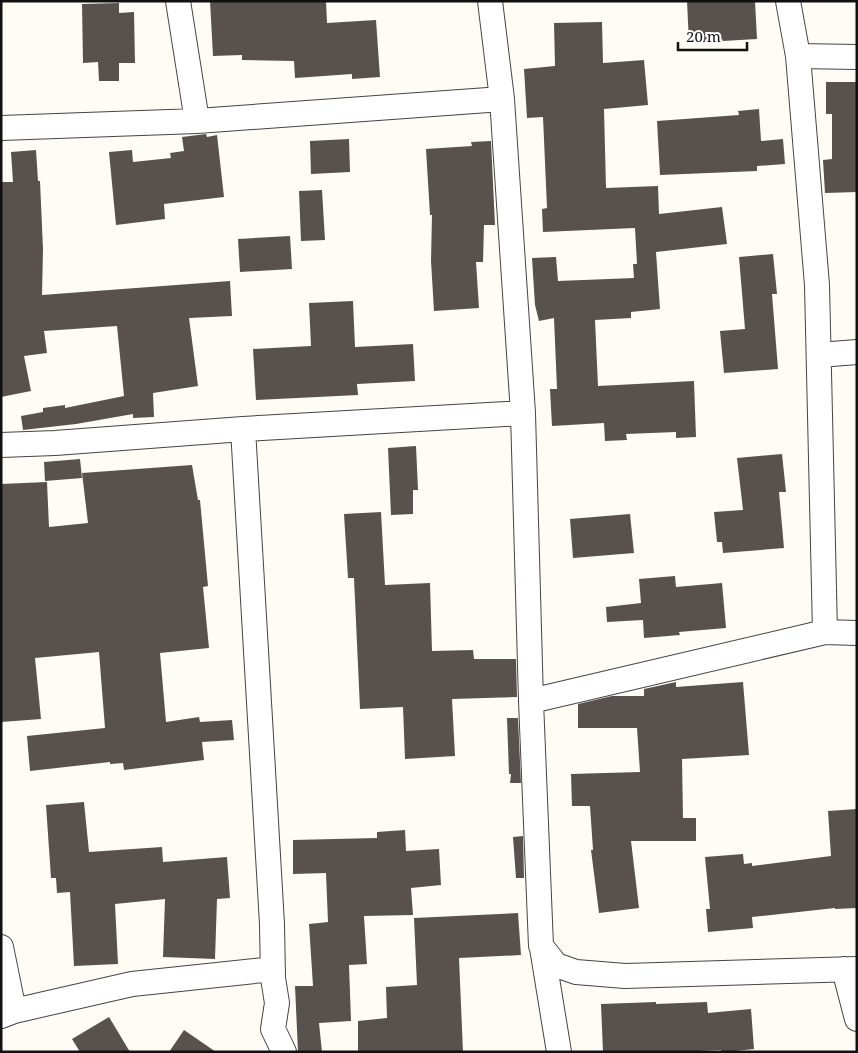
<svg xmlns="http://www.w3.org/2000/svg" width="858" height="1053" font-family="'Noto Serif',serif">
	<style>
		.building { fill: #59514e }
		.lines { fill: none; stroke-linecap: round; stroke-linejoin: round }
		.street-casing { stroke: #444; stroke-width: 26 }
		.street { stroke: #fff; stroke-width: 24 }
	</style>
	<rect width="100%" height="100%" fill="#fefcf5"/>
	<path class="building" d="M 210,1 L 326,1 L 327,23 L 376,20 L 380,77 L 352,79 L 352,74 L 295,78 L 294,61 L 242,60 L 242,55 L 213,56 Z
		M 687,1 L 755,1 L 757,39 L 689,43 Z
		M 119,3 L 119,13 L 134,12 L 135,63 L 119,63 L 119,81 L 99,81 L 98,62 L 83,63 L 82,4 Z
		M 602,22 L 603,63 L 644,60 L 648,105 L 604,109 L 606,188 L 658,186 L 659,214 L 722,207 L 727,244 L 656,252 L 660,309 L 631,312 L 631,318 L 595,320 L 598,386 L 694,381 L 696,437 L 676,438 L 676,432 L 626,434 L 627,440 L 605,441 L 604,423 L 552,426 L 550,389 L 557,389 L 554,318 L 539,321 L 535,305 L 532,258 L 556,257 L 558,281 L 634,278 L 633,264 L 637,264 L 635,228 L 543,232 L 542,209 L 547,208 L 543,117 L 527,118 L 524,69 L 555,66 L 554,23 Z
		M 826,82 L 857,82 L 857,192 L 825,193 L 823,160 L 832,159 L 832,114 L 826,114 Z
		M 759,109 L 761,141 L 783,139 L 785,164 L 757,166 L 757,171 L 660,175 L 657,121 L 739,115 L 738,111 Z
		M 206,134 L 207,137 L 217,135 L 224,197 L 164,204 L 165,219 L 116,225 L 109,152 L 132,150 L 133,162 L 171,158 L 170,153 L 184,151 L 182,137 Z
		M 349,139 L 350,172 L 311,174 L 310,141 Z
		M 491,141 L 495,225 L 484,225 L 483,262 L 476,262 L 479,308 L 434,311 L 431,261 L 432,215 L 430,215 L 426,149 L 472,146 L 471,142 Z
		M 36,150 L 38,181 L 40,181 L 43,249 L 42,295 L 230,281 L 232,316 L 189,318 L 198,386 L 153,393 L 154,417 L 133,418 L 133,414 L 76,424 L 23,430 L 21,416 L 43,412 L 43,408 L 65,405 L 65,408 L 124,396 L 117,326 L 44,331 L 47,353 L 24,356 L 31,391 L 1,397 L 1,182 L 13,182 L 11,152 Z
		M 322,190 L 325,240 L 301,241 L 299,191 Z
		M 290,236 L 292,269 L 240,272 L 238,239 Z
		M 773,254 L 777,294 L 772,294 L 778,369 L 724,373 L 720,331 L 745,329 L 739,257 Z
		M 353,301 L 355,347 L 413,344 L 415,381 L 357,384 L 358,395 L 256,400 L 253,349 L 311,346 L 309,303 Z
		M 416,446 L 418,490 L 413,490 L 413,514 L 391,515 L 388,448 Z
		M 782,454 L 786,492 L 779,492 L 784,548 L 723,553 L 722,542 L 717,542 L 714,512 L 743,510 L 737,458 Z
		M 80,459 L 82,478 L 45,481 L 44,462 Z
		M 192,465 L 198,500 L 200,500 L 208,586 L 203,587 L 209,648 L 160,653 L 166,722 L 199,717 L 200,722 L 232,720 L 234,740 L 202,742 L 204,760 L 124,770 L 123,763 L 110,764 L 110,762 L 30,771 L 27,736 L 105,728 L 99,652 L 35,658 L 41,719 L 1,722 L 1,484 L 47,482 L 49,527 L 88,523 L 82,473 Z
		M 381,512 L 385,585 L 430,583 L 432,651 L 473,650 L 474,659 L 516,659 L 517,697 L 452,699 L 455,756 L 405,759 L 403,707 L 360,709 L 354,578 L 348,578 L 344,514 Z
		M 630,514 L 634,553 L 573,558 L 570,519 Z
		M 675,576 L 676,587 L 722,583 L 726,628 L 679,632 L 680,635 L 644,638 L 643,620 L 607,622 L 606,607 L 641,603 L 639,579 Z
		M 676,682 L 676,687 L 743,682 L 749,755 L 682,759 L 683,818 L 696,818 L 696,841 L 631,841 L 639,908 L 599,913 L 591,850 L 593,850 L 590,806 L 572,806 L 571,774 L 640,772 L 637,728 L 578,728 L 578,704 L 612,696 L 644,696 L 644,689 Z
		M 507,718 L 518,718 L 521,783 L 510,783 L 511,774 L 509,774 Z
		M 84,802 L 89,852 L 162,847 L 163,862 L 227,857 L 230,898 L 217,899 L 215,959 L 163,957 L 165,899 L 115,904 L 118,964 L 74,966 L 70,892 L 57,893 L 56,878 L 51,878 L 46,805 Z
		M 857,809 L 857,908 L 835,909 L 835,908 L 752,917 L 753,928 L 708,932 L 706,909 L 710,909 L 705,857 L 743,854 L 744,864 L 752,863 L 752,866 L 831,856 L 828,811 Z
		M 405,830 L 406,851 L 439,849 L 441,885 L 411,888 L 413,915 L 364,916 L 367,964 L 349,965 L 351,1021 L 319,1023 L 322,1052 L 298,1052 L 295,986 L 313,986 L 309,924 L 328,922 L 326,873 L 293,874 L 293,840 L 377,838 L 377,832 Z
		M 523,836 L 524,878 L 516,878 L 513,837 Z
		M 518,913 L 521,955 L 459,958 L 463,1052 L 358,1052 L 358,1021 L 387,1018 L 386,987 L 417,985 L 414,918 Z
		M 656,1002 L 656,1004 L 707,1002 L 708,1013 L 751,1009 L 754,1049 L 726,1052 L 722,1052 L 721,1050 L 677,1052 L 603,1052 L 601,1004 Z
		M 109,1017 L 130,1052 L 80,1052 L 72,1039 Z
		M 184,1030 L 216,1052 L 169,1052 Z"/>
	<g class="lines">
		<defs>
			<path id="street" d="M 178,1 L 197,121
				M 490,1 L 502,99 L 523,413 L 531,701 L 541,946 L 556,965 L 576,972 L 625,976 L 857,969
				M 788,1 L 798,56 L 817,285 L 825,632
				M 798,56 L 857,57
				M 1,128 L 197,121 L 502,99
				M 819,355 L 857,352
				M 243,429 L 272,924 L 273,978 L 277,1003 L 273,1029 L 284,1052
				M 1,445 L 55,443 L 243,429 L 523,413
				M 531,701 L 825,632 L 857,633
				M 1,947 L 14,1011
				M 542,948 L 559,1052
				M 844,969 L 857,1019
				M 1,1016 L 14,1011 L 132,984 L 273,969"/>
		</defs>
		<use href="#street" class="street-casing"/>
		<use href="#street" class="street"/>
	</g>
	<rect width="858" height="1053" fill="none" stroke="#111111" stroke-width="5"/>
	<path d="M678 42v8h69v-8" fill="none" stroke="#111111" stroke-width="2.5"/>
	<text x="686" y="42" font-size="15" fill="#111111" stroke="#ffffff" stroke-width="4" paint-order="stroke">20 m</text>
</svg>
